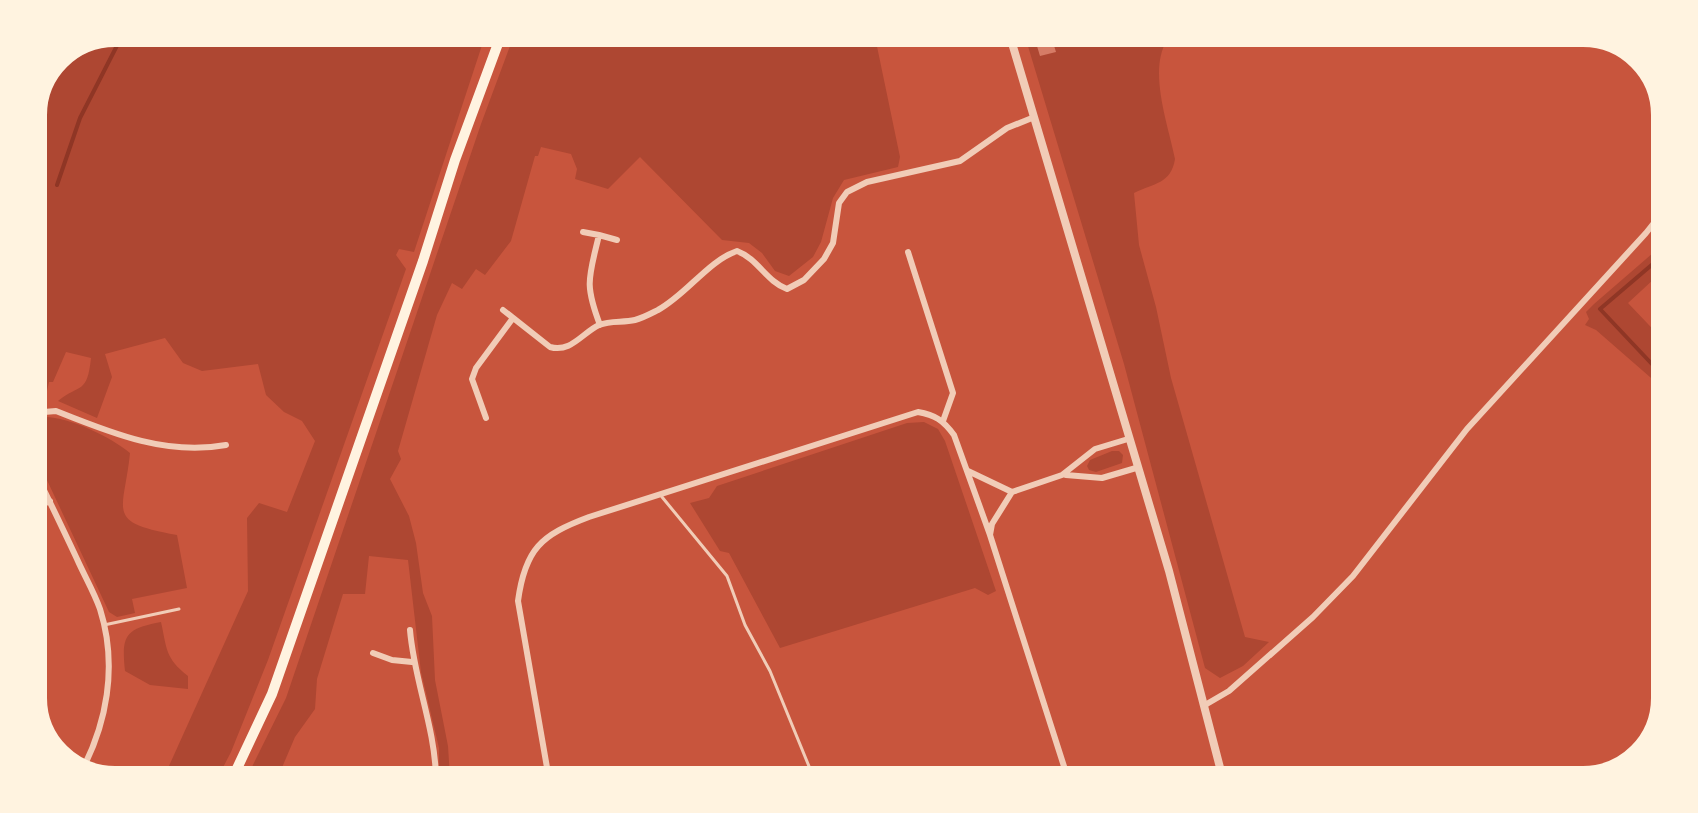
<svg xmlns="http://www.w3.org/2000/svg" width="1698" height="813" font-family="Barlow,sans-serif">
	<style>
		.green { fill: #ae4732 }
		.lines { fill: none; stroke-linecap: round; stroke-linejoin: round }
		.stream { stroke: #8f3625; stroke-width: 4 }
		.building { fill: #d67c66 }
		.service { stroke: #f1ccb7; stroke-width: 3 }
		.minor { stroke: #f1ccb7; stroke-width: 6 }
		.tertiary { stroke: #f1ccb7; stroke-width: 8 }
		.trunk { stroke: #fff3e0; stroke-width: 10 }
		.rim { fill: none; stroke: #fff3e0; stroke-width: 10 }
	</style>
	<rect width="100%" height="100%" fill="#c8553d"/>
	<path class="green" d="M 115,28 L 487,30 L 414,252 L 399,249 L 396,255 L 406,269 L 268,660 L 231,752 L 218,777 L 164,777 L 248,591 L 247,518 L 259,503 L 287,512 L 315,441 L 302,421 L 284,412 L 266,395 L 258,364 L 202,371 L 183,363 L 165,338 L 105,354 L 112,377 L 97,418 L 58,401 C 80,383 87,395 91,358 L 66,352 L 53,382 L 49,382 L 47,391 L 36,405 L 28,407 L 28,110 L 54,53 Z
		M 516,30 L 874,32 L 900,157 L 898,167 L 844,180 L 833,198 L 821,242 L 813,257 L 789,276 L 775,271 L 762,253 L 749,243 L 722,240 L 640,157 L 608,189 L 575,179 L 577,169 L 571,154 L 541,147 L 538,156 L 535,156 L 511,241 L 485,275 L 476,269 L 462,289 L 452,283 L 437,315 L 398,451 L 401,459 L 390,479 L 409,516 L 416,543 L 423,593 L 432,616 L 435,680 L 448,746 L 450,778 L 439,778 L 439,748 L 421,672 L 408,560 L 369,556 L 365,594 L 343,594 L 317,679 L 315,709 L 295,737 L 278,777 L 247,777 L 286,698 L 481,124 Z
		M 1024,33 L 1179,34 L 1167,40 C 1148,71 1168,124 1175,159 C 1171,184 1154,183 1134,193 L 1139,245 L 1156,307 L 1171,378 L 1245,637 L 1269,642 L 1243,666 L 1220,678 L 1205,668 L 1124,364 Z
		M 1668,240 L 1668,266 L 1628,303 L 1667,344 L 1666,391 L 1596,330 L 1585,325 L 1589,319 L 1586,312 L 1594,304 Z
		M 43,417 C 68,416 111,437 130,453 C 124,513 104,522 177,535 L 187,588 L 132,599 L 135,613 L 117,617 L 109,612 L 30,444 L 30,432 Z
		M 924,422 L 938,429 L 945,441 L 996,591 L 988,595 L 975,588 L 780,648 L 729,553 L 720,551 L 690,503 L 709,498 L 717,486 L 907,423 Z
		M 1112,451 L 1119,451 L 1123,455 L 1122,463 L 1096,472 L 1089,470 L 1087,466 L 1090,460 Z
		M 161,622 C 167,649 165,658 188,676 L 188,689 L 150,685 L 125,671 C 121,634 126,629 161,622 Z"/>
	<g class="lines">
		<path class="stream" d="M 57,185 L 80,118 L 126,28
			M 1666,379 L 1600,309 L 1668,251"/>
	</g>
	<path class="building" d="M 1033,33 L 1050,33 L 1056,52 L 1040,56 Z"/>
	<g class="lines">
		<path class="service" d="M 662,497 L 727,576 L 745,625 L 770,671 L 815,781
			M 104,625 L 179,609"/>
		<path class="minor" d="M 583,232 L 599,235 C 589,278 584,283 600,325
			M 599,235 L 617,240
			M 908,252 L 953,393 L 943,421
			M 503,310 L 550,347 C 571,353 582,333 599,325 C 611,320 623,323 635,320 C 643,318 652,313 658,310 C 687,294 708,261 737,251 C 758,259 766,281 787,289 L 804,280 L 824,259 L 833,243 L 839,203 L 847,192 L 867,182 L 960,161 L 1007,128 L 1032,118
			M 28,418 L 44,412 L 56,411 C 111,433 166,456 226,445
			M 486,418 L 472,379 L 476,368 L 513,318
			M 28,458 C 45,491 61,525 77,559 C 84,575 94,592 100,609 C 118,666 107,725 79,776
			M 968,471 L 1012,492
			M 1066,475 L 1102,478 L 1136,468
			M 28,511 L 50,501
			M 990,535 L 992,524 L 1012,492 L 1062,475 L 1095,449 L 1128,439
			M 410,630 C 414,680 435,727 436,778
			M 373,653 L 392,660 L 412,662
			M 1205,705 L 1229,691 L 1313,617 L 1353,576 L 1467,429 L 1646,233 L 1669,204
			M 549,779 L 518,601 C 525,549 541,535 589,517 L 918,412 C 935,415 943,420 954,435 L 990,535 L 1069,782"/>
		<path class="tertiary" d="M 1009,33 L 1169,571 L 1224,783"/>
		<path class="trunk" d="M 233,777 L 272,694 L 423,261 L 455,160 L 503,30"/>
	</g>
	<path d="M0 0H1698V813H0ZM115 42H1583A73 73 0 0 1 1656 115V698A73 73 0 0 1 1583 771H115A73 73 0 0 1 42 698V115A73 73 0 0 1 115 42Z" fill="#fff3e0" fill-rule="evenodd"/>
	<path class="rim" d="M115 42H1583A73 73 0 0 1 1656 115V698A73 73 0 0 1 1583 771H115A73 73 0 0 1 42 698V115A73 73 0 0 1 115 42Z"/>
</svg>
